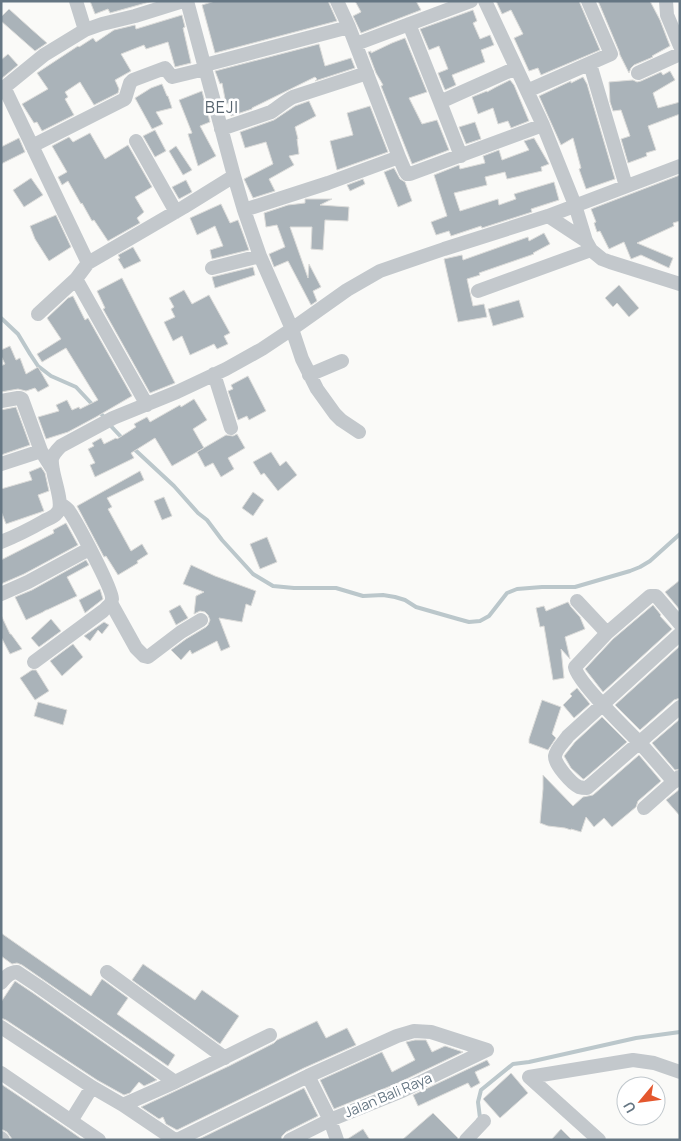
<svg xmlns="http://www.w3.org/2000/svg" width="681" height="1141" font-family="Manrope,sans-serif">
	<style>
		.lines { fill: none; stroke-linecap: round; stroke-linejoin: round }
		.stream { stroke: #bbc7cb; stroke-width: 4 }
		.building { fill: #aab3b9; stroke: #dcdcda }
		.minor { stroke: #c3c8cc; stroke-width: 14 }
		.labels { text-anchor: middle; stroke-width: 5; stroke-linejoin: round; paint-order: stroke }
		.street-label { font-size: 14px; fill: #657683; stroke: #fff }
		.quarter-label { font-size: 16px; letter-spacing: 1px; fill: #57646e; stroke: #fff }
	</style>
	<rect width="100%" height="100%" fill="#fafaf8"/>
	<g class="lines">
		<path class="stream" d="M 1,318 L 18,334 L 30,354 L 38,366 L 51,376 L 76,387 L 105,418
			M 109,424 L 123,439
			M 132,447 L 174,486 L 198,513 L 207,520 L 222,540 L 253,574 L 273,586 L 294,588 L 336,588 L 363,596 L 383,595 L 395,597 L 405,600 L 416,607 L 458,619 L 469,622 L 480,621 L 489,616 L 507,593 L 517,589 L 542,587 L 575,587 L 630,571 L 640,567 L 650,561 L 680,534
			M 478,1120 L 480,1118 L 478,1102 L 481,1090 L 513,1064 L 529,1062 L 636,1038 L 680,1032"/>
	</g>
	<path class="building" d="M 90,1 L 153,1 L 110,13 L 108,9 L 95,14 Z
		M 215,1 L 328,1 L 337,21 L 215,53 L 202,5 Z
		M 355,1 L 416,1 L 421,10 L 361,33 L 353,16 L 361,12 Z
		M 496,1 L 579,1 L 600,50 L 541,75 L 538,68 L 529,71 L 514,38 L 523,34 L 511,10 L 502,14 Z
		M 598,1 L 650,1 L 660,20 L 670,46 L 652,56 L 653,57 L 634,65 L 631,68 L 629,73 L 620,55 L 619,51 Z
		M 9,9 L 30,28 L 47,43 L 35,51 L 1,21 L 1,17 Z
		M 473,10 L 477,21 L 473,23 L 480,39 L 490,35 L 494,45 L 481,50 L 485,62 L 452,75 L 456,85 L 445,90 L 438,73 L 448,69 L 439,46 L 429,50 L 420,29 Z
		M 182,15 L 185,27 L 183,28 L 191,63 L 175,67 L 168,42 L 146,49 L 144,45 L 121,54 L 131,71 L 115,80 L 119,89 L 118,93 L 94,105 L 80,82 L 65,92 L 68,97 L 65,99 L 74,115 L 42,131 L 37,122 L 34,123 L 22,104 L 48,89 L 37,73 L 78,46 L 79,47 L 93,38 L 96,42 L 114,30 L 135,25 L 136,29 Z
		M 405,38 L 427,92 L 409,98 L 422,124 L 437,120 L 449,150 L 412,164 L 381,86 L 383,85 L 376,73 L 368,52 L 371,51 L 371,53 L 392,43 Z
		M 319,44 L 325,66 L 351,58 L 355,68 L 315,81 L 317,79 L 315,77 L 252,108 L 252,109 L 231,116 L 228,103 L 226,104 L 222,83 L 220,84 L 215,71 Z
		M 8,54 L 18,65 L 1,79 L 1,60 Z
		M 670,71 L 675,80 L 653,93 L 658,108 L 680,102 L 680,114 L 648,126 L 656,150 L 646,153 L 647,156 L 628,163 L 621,139 L 630,136 L 621,110 L 613,111 L 610,102 L 609,82 L 633,80 L 637,82 L 641,81 L 661,72 L 663,75 Z
		M 583,77 L 587,84 L 615,179 L 586,189 L 579,169 L 581,168 L 573,138 L 561,145 L 539,96 L 571,81 L 571,83 Z
		M 510,80 L 514,85 L 529,121 L 511,128 L 508,121 L 498,124 L 493,108 L 478,114 L 472,97 L 487,91 L 487,92 L 496,87 Z
		M 162,84 L 167,96 L 168,96 L 172,108 L 156,112 L 163,124 L 152,129 L 135,98 L 151,88 Z
		M 202,91 L 210,122 L 200,126 L 216,156 L 198,166 L 188,134 L 192,133 L 179,100 Z
		M 309,101 L 316,116 L 295,127 L 298,139 L 297,139 L 299,154 L 289,156 L 294,165 L 269,179 L 275,191 L 253,198 L 244,179 L 273,164 L 266,142 L 245,148 L 240,132 L 274,120 L 295,106 Z
		M 370,106 L 388,152 L 337,170 L 330,141 L 353,135 L 347,113 Z
		M 475,122 L 481,139 L 466,144 L 459,127 Z
		M 155,130 L 166,151 L 155,157 L 143,136 Z
		M 90,133 L 105,159 L 128,145 L 152,187 L 135,197 L 144,212 L 137,218 L 140,223 L 108,241 L 94,220 L 92,221 L 82,203 L 81,204 L 68,181 L 62,185 L 58,177 L 67,172 L 52,146 L 69,137 L 73,142 Z
		M 19,138 L 25,152 L 1,164 L 1,147 Z
		M 534,138 L 549,164 L 541,167 L 542,171 L 507,179 L 505,172 L 485,177 L 487,185 L 454,193 L 460,211 L 498,199 L 499,205 L 516,199 L 514,194 L 554,182 L 559,200 L 531,209 L 532,212 L 482,228 L 481,226 L 451,236 L 449,231 L 436,235 L 431,222 L 447,216 L 434,175 L 459,165 L 460,169 L 485,163 L 483,156 L 499,150 L 502,160 L 529,150 L 524,141 Z
		M 176,146 L 192,170 L 183,175 L 169,151 Z
		M 394,168 L 400,179 L 405,182 L 412,201 L 398,207 L 384,172 Z
		M 680,175 L 680,221 L 673,223 L 674,226 L 637,243 L 673,258 L 669,268 L 641,255 L 631,259 L 624,242 L 609,249 L 600,231 L 597,232 L 594,223 L 596,222 L 591,209 Z
		M 31,178 L 43,195 L 24,207 L 13,190 Z
		M 363,179 L 365,184 L 350,191 L 347,185 Z
		M 186,180 L 192,192 L 179,199 L 172,187 Z
		M 305,199 L 332,199 L 320,205 L 349,207 L 348,221 L 325,220 L 323,250 L 311,249 L 312,227 L 290,227 L 308,278 L 309,264 L 321,287 L 313,291 L 317,301 L 311,305 L 288,261 L 274,267 L 269,254 L 285,247 L 277,225 L 266,227 L 264,213 L 288,205 L 305,203 Z
		M 221,204 L 230,223 L 238,220 L 249,250 L 212,259 L 210,250 L 223,246 L 215,226 L 197,235 L 190,218 Z
		M 56,215 L 71,247 L 49,261 L 35,239 L 30,226 Z
		M 544,233 L 550,244 L 533,253 L 534,254 L 479,273 L 480,275 L 467,279 L 473,306 L 484,304 L 487,317 L 458,322 L 444,259 L 462,255 L 463,260 L 528,237 L 529,241 Z
		M 133,247 L 141,261 L 124,269 L 118,259 L 120,258 L 118,255 Z
		M 253,267 L 255,275 L 215,288 L 212,277 Z
		M 122,278 L 175,383 L 150,393 L 103,309 L 105,308 L 97,291 Z
		M 619,285 L 639,308 L 629,317 L 617,303 L 613,307 L 605,298 Z
		M 184,290 L 192,304 L 209,295 L 230,333 L 224,336 L 228,344 L 217,349 L 214,344 L 190,355 L 182,336 L 173,341 L 164,322 L 175,317 L 171,309 L 174,307 L 169,298 Z
		M 73,296 L 85,320 L 88,318 L 132,396 L 96,417 L 68,432 L 46,439 L 38,417 L 59,411 L 56,405 L 67,400 L 72,410 L 79,407 L 80,409 L 98,400 L 66,348 L 42,362 L 37,354 L 61,339 L 47,318 L 68,298 Z
		M 519,300 L 524,317 L 493,326 L 488,309 Z
		M 10,346 L 16,360 L 20,358 L 26,374 L 38,367 L 49,386 L 38,392 L 35,388 L 26,391 L 18,389 L 1,392 L 1,366 L 5,364 L 1,356 L 1,350 Z
		M 248,376 L 266,411 L 249,420 L 247,416 L 238,420 L 228,391 L 233,389 L 231,385 Z
		M 194,399 L 207,420 L 193,429 L 204,448 L 172,466 L 155,438 L 131,453 L 134,458 L 95,477 L 90,465 L 95,463 L 88,449 L 94,446 L 92,443 L 101,438 L 104,444 L 116,438 L 117,439 L 136,427 L 134,424 L 147,417 L 150,422 L 180,405 L 181,407 Z
		M 16,407 L 30,445 L 1,455 L 1,410 Z
		M 237,434 L 245,448 L 228,458 L 234,469 L 221,477 L 213,463 L 205,467 L 197,452 L 226,435 L 233,436 Z
		M 271,452 L 280,466 L 286,461 L 297,475 L 278,491 L 264,473 L 261,475 L 253,462 Z
		M 41,467 L 45,473 L 49,491 L 38,495 L 44,511 L 6,524 L 1,511 L 1,489 L 32,480 L 29,472 Z
		M 140,471 L 144,480 L 107,498 L 112,507 L 108,509 L 131,551 L 142,544 L 148,554 L 137,561 L 138,563 L 118,575 L 106,556 L 104,557 L 77,506 Z
		M 253,492 L 264,500 L 253,516 L 242,508 Z
		M 164,497 L 172,516 L 162,520 L 154,501 Z
		M 66,523 L 78,545 L 24,574 L 1,584 L 1,560 L 54,533 L 53,530 Z
		M 267,537 L 277,562 L 260,569 L 250,544 Z
		M 86,560 L 89,565 L 67,577 L 77,596 L 47,610 L 46,610 L 43,612 L 26,620 L 15,597 L 32,590 Z
		M 191,565 L 215,576 L 256,591 L 251,606 L 246,604 L 242,622 L 219,618 L 230,647 L 221,651 L 217,641 L 192,654 L 190,650 L 181,660 L 171,650 L 186,639 L 206,627 L 208,625 L 210,620 L 208,615 L 205,612 L 200,611 L 194,614 L 196,596 L 204,592 L 183,584 Z
		M 680,580 L 680,610 L 665,592 Z
		M 100,589 L 103,599 L 85,613 L 79,600 Z
		M 568,602 L 571,607 L 580,617 L 585,629 L 565,637 L 570,659 L 561,649 L 564,678 L 553,680 L 544,626 L 540,627 L 536,608 L 544,606 L 546,611 Z
		M 180,605 L 188,618 L 176,625 L 169,611 Z
		M 653,605 L 661,615 L 660,616 L 672,629 L 603,692 L 585,669 L 613,639 Z
		M 1,615 L 10,634 L 11,634 L 22,649 L 10,654 L 1,637 Z
		M 51,619 L 61,631 L 39,647 L 31,638 Z
		M 104,622 L 109,625 L 102,634 L 98,630 L 90,641 L 84,636 Z
		M 73,644 L 83,657 L 62,676 L 50,661 Z
		M 680,646 L 680,698 L 674,700 L 640,730 L 615,705 Z
		M 32,670 L 36,670 L 49,691 L 35,700 L 20,678 Z
		M 577,688 L 590,704 L 574,718 L 563,705 L 572,696 L 570,694 Z
		M 542,700 L 561,707 L 552,734 L 556,738 L 548,750 L 529,743 L 529,739 Z
		M 38,702 L 67,710 L 63,725 L 34,716 Z
		M 602,717 L 627,742 L 584,779 L 583,779 L 571,768 L 564,756 L 575,742 Z
		M 680,719 L 680,769 L 675,770 L 652,743 Z
		M 639,755 L 661,781 L 638,801 L 636,807 L 612,827 L 604,818 L 594,827 L 586,817 L 581,832 L 571,829 L 571,830 L 565,828 L 548,826 L 540,823 L 543,789 L 543,775 L 573,806 L 583,797 L 593,795 Z
		M 680,789 L 680,816 L 666,800 Z
		M 1,933 L 91,996 L 102,979 L 128,998 L 117,1014 L 175,1055 L 168,1066 L 22,965 L 17,963 L 12,964 L 1,956 Z
		M 143,964 L 195,1000 L 202,990 L 239,1016 L 220,1044 L 132,980 Z
		M 15,981 L 33,993 L 157,1080 L 144,1086 L 139,1082 L 130,1093 L 124,1095 L 97,1080 L 6,1020 L 1,1018 L 1,1002 Z
		M 317,1021 L 326,1038 L 347,1028 L 356,1045 L 304,1068 L 177,1130 L 166,1124 L 163,1117 L 159,1119 L 141,1107 L 229,1066 L 274,1043 L 277,1040 Z
		M 415,1040 L 426,1040 L 432,1052 L 445,1046 L 463,1052 L 398,1083 L 334,1109 L 320,1080 L 382,1052 L 392,1072 L 415,1060 L 406,1042 Z
		M 487,1060 L 490,1065 L 475,1072 L 480,1083 L 471,1088 L 468,1083 L 418,1106 L 413,1095 Z
		M 511,1073 L 528,1093 L 500,1118 L 483,1099 Z
		M 1,1084 L 66,1128 L 83,1140 L 13,1140 L 12,1139 L 7,1132 L 1,1129 Z
		M 304,1088 L 318,1116 L 286,1132 L 282,1136 L 281,1140 L 197,1140 Z
		M 433,1113 L 458,1138 L 457,1140 L 402,1140 Z
		M 363,1129 L 370,1140 L 346,1140 Z
		M 561,1129 L 572,1140 L 551,1140 Z"/>
	<g class="lines">
		<path class="minor" d="M 76,1 L 85,30
			M 187,1 L 234,176 L 244,210 L 260,256 L 292,329 L 302,359 L 317,389 L 335,414 L 341,420 L 359,432
			M 337,1 L 349,27 L 399,157 L 405,171 L 407,174 L 410,174 L 543,125
			M 485,1 L 543,125 L 575,205 L 586,241 L 591,250 L 602,259 L 610,262 L 680,284
			M 666,1 L 667,15 L 680,46
			M 409,24 L 440,102
			M 356,44 L 471,1
			M 590,64 L 626,186
			M 205,65 L 349,27
			M 638,73 L 680,54
			M 4,87 L 88,263
			M 1,90 L 44,55 L 85,30 L 102,24 L 135,16 L 183,1
			M 527,91 L 611,54 L 588,1
			M 221,129 L 271,112 C 279,107 285,101 293,97 L 367,73
			M 136,141 L 176,212
			M 32,146 L 125,99 L 130,83 L 133,80 L 165,68 L 172,77 L 205,69
			M 461,156 L 440,102 L 516,68
			M 244,210 L 328,183 L 399,157
			M 548,216 L 586,241
			M 212,268 L 260,256
			M 478,291 L 591,250
			M 38,314 L 76,279
			M 214,374 L 231,428
			M 309,375 L 342,361
			M 1,401 L 18,398 L 20,398 L 22,399 L 41,451 L 53,470
			M 147,405 L 76,279 L 88,263 L 184,207 L 234,176
			M 1,464 L 41,451
			M 1,542 C 16,536 30,529 44,521 C 48,519 54,517 57,513 C 66,504 50,473 52,459 C 53,454 57,450 61,446 L 113,418 L 177,392 L 226,369 L 262,349 L 292,329 L 347,290 L 380,271 L 444,249 L 548,216 L 680,166
			M 1,594 L 28,582 L 89,549
			M 577,601 L 607,633
			M 111,603 L 136,648 L 144,656 L 148,657 L 152,654 L 181,632 L 201,620
			M 680,634 L 568,736 C 564,742 556,749 555,756 C 554,764 572,784 579,787 C 582,788 584,788 587,788 L 680,707
			M 34,662 L 103,611 C 107,607 112,604 112,599 C 113,590 76,521 69,511 C 67,508 64,506 60,504
			M 674,782 C 662,768 650,754 638,741 C 625,728 577,681 575,667 L 607,633 L 650,596 L 656,596 L 658,598 L 680,624
			M 644,808 L 679,777
			M 107,972 L 225,1058
			M 1,983 C 5,978 9,972 17,972 L 38,986 L 175,1082
			M 1,1027 L 92,1087 L 123,1105 L 175,1140
			M 1,1073 L 99,1140
			M 308,1076 L 330,1120 L 337,1140
			M 529,1077 L 633,1060 L 654,1063 L 680,1072
			M 529,1077 L 599,1140
			M 123,1105 L 175,1082 L 270,1035
			M 71,1121 L 92,1087
			M 1,1138 L 3,1140
			M 177,1140 L 308,1076 L 397,1036 L 414,1031 L 431,1032 L 487,1050
			M 290,1140 L 330,1120 L 402,1091 L 487,1050
			M 466,1140 L 484,1121"/>
	</g>
	<g class="labels">
		<g class="street-label">
			<text transform="translate(388 1095) rotate(-23)" y="5">Jalan Bali Raya</text>
		</g>
		<g class="quarter-label">
			<text x="222" y="113">BEJI</text>
		</g>
	</g>
	<rect width="681" height="1141" fill="none" stroke="#657683" stroke-width="5"/>
	<g transform="translate(641 1101) rotate(241)"><circle r="24" fill="#ffffff" stroke="#c1c8cd"/>
	<path d="M0-4L9 19L0 12L-9 19Z" fill="#e4572e"/>
	<text y="-8" font-size="14" font-weight="bold" text-anchor="middle" fill="#657683">U</text>
	</g>
</svg>
